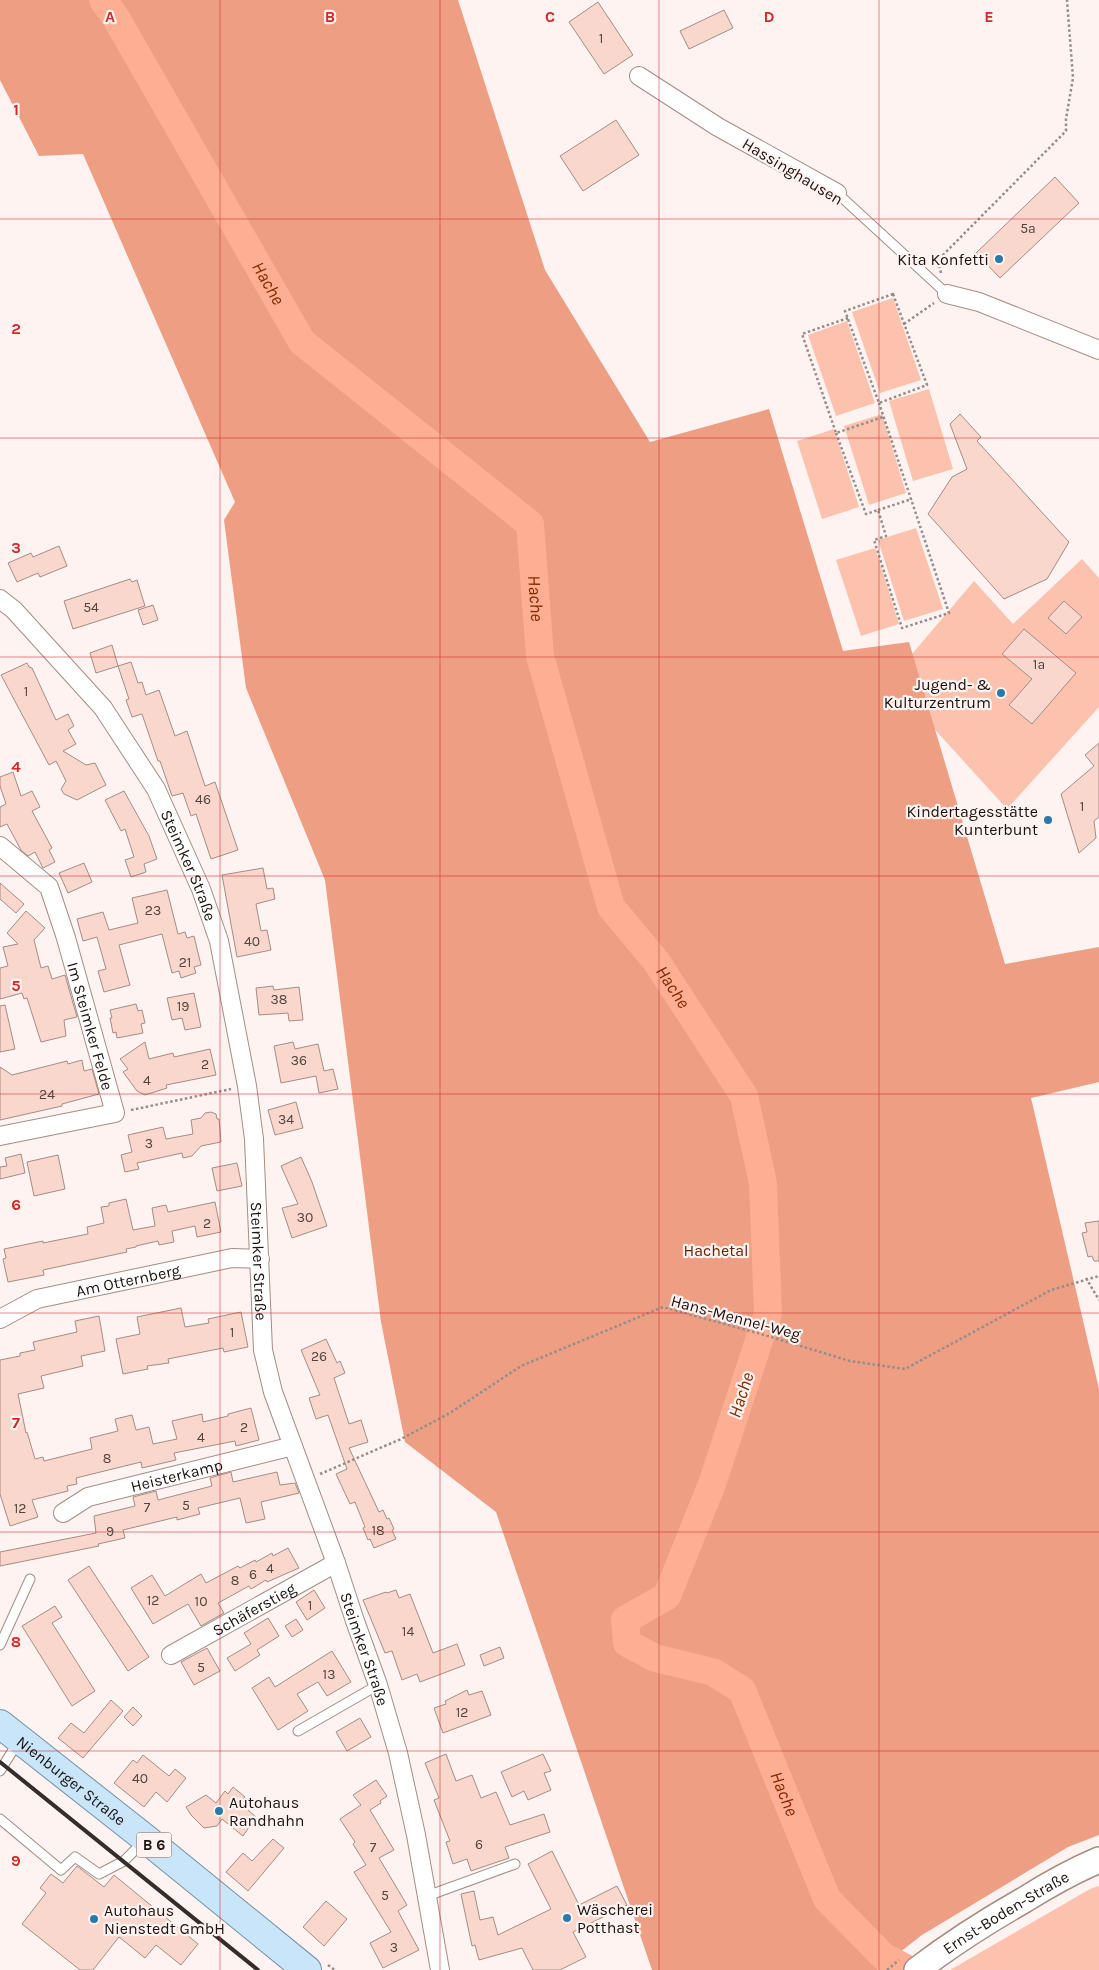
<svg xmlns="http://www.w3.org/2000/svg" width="1099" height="1970" font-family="Karla,sans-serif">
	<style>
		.green { fill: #fdc2ad }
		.forest { fill: #ed9e83 }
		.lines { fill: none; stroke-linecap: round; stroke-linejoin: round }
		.river { stroke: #feae92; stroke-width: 28 }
		.building { fill: #f9d7cc; stroke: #a58c84 }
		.lane-casing { stroke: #a58d84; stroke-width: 11 }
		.street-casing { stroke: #a58d84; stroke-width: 20 }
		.secondary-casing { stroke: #a58d84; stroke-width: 28 }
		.primary-casing { stroke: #7490a6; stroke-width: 30 }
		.path { stroke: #968c89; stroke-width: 2.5; stroke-dasharray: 2.5 2.5; stroke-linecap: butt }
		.lane { stroke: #fff; stroke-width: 9 }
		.street { stroke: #fff; stroke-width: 18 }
		.secondary { stroke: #fff; stroke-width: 25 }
		.primary { stroke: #c8e5fa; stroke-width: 28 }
		.rail { stroke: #362d2a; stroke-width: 4 }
		.grid { fill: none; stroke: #d62828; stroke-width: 1; stroke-opacity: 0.55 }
		.poi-dot { fill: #2a79ab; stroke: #fef3f0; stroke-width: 2 }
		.labels { text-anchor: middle; stroke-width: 4.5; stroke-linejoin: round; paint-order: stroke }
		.number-label { font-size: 14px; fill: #53443f }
		.shield { fill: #fef3f0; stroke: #605653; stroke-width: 1 }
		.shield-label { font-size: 15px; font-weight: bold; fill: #1c1310 }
		.street-label { font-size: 16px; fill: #1c1310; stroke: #fef3f0 }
		.poi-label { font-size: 16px; fill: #1c1310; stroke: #fef3f0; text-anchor: end }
		.park-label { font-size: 16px; fill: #672206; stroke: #fef3f0 }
		.water-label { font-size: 18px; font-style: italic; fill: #842900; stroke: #fef3f0 }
		.grid-label { font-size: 16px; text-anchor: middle; font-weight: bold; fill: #d62828; stroke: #fef3f0; stroke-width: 4.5; stroke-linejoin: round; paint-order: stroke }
	</style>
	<rect width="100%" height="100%" fill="#fef3f0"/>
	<path class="green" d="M 893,298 L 921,380 L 880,393 L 852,312 Z
		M 847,321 L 875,403 L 836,416 L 808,335 Z
		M 929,389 L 953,469 L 913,481 L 889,401 Z
		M 882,414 L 906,493 L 869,505 L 844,426 Z
		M 834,429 L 859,507 L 822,519 L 797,441 Z
		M 916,528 L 943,609 L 904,621 L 878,540 Z
		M 875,548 L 899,624 L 861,636 L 836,560 Z
		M 1082,559 L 1099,578 L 1099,707 L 1007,809 L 890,680 L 974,581 L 1013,624 Z
		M 1099,1886 L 1099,1970 L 950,1970 L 1090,1889 Z"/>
	<path class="forest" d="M 0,0 L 458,0 L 545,270 L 650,442 L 769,409 L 843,651 L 909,642 L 1005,964 L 1099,947 L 1099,1082 L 1031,1098 L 1099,1389 L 1099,1835 L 1068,1847 L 922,1935 L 877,1970 L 652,1970 L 496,1512 L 405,1442 L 381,1322 L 325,880 L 246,688 L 224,520 L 235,502 L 83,154 L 39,156 L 0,80 Z"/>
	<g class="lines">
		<path class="river" id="s1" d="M 103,0 L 116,18 L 302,342 L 530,524 L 540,656 L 611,907 L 656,961 L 744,1096 L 763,1183 L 768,1313 L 712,1484 L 667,1596 L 625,1620 L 627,1643 L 655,1658 L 713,1672 L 742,1690 L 827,1899 L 884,1957 L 909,1970"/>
	</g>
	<path class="building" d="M 598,2 L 633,55 L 604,74 L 569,22 Z
		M 724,10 L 733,28 L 689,49 L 680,31 Z
		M 616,120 L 639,155 L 583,191 L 560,156 Z
		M 1055,177 L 1079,203 L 1000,278 L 976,253 Z
		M 960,414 L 981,437 L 977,441 L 1069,542 L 1047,579 L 1004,599 L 928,514 L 952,477 L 967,469 L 950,424 Z
		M 59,546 L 67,566 L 40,577 L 38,573 L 17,582 L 8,563 L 31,553 L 33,557 Z
		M 130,579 L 132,582 L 137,580 L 145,606 L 73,629 L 64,601 Z
		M 1064,601 L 1082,617 L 1066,634 L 1048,618 Z
		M 153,605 L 158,620 L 143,625 L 138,610 Z
		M 1024,629 L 1076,673 L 1032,724 L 1009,705 L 1032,679 L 1002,654 Z
		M 112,645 L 118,666 L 96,673 L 90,653 Z
		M 131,662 L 138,683 L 142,682 L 146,695 L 159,690 L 175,736 L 187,731 L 205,786 L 215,782 L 238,850 L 211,859 L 196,814 L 191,816 L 183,793 L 172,796 L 160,761 L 158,761 L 142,714 L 132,717 L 126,700 L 129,699 L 118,666 Z
		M 27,663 L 29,667 L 32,668 L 56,720 L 68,714 L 74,726 L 68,730 L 76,744 L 63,751 L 86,765 L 95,763 L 106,785 L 77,800 L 64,794 L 61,789 L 66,781 L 56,761 L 49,765 L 1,675 Z
		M 1099,743 L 1099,817 L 1094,821 L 1096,838 L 1079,853 L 1061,794 L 1094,766 L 1085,755 Z
		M 13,772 L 21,796 L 32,791 L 40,807 L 32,811 L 52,848 L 49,850 L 55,862 L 43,868 L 35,852 L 28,856 L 21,850 L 7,824 L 0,827 L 0,807 L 6,804 L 0,786 L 0,777 Z
		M 124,791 L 149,836 L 157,859 L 144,864 L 146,872 L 131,877 L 125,860 L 134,857 L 125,829 L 121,831 L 105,800 Z
		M 84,863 L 92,882 L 68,893 L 59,873 Z
		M 263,868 L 267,889 L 273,888 L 275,899 L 256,904 L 261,931 L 267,930 L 271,950 L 237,957 L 222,875 Z
		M 0,883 L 24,904 L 16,913 L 0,899 Z
		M 167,890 L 178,934 L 185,932 L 187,938 L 194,936 L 201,965 L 194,967 L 196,973 L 181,978 L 179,971 L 172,973 L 162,934 L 119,945 L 130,985 L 104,992 L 98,971 L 106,969 L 97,937 L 83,941 L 77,919 L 103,912 L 109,930 L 138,923 L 132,898 Z
		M 26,911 L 45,928 L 34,940 L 41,968 L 48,966 L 52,979 L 65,975 L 77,1017 L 64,1020 L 66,1036 L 41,1042 L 27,998 L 24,999 L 22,993 L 0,999 L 0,968 L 8,966 L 3,947 L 18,944 L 7,933 Z
		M 273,986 L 274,990 L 299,987 L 303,1020 L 289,1021 L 288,1013 L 259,1015 L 256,988 Z
		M 194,993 L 201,1027 L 185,1030 L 182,1018 L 172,1020 L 167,998 Z
		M 136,1004 L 138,1011 L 142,1010 L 145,1023 L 141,1024 L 143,1033 L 117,1038 L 116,1032 L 113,1033 L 110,1018 L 112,1018 L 110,1010 Z
		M 5,1005 L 15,1049 L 0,1052 L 0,1006 Z
		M 145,1042 L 149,1059 L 173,1053 L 174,1057 L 210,1049 L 216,1075 L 166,1085 L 167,1088 L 145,1095 L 137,1091 L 123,1072 L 128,1069 L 120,1059 Z
		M 293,1042 L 295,1049 L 318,1044 L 324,1071 L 333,1069 L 338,1089 L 319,1093 L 316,1076 L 281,1083 L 274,1046 Z
		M 82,1060 L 84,1071 L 92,1069 L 99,1094 L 62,1104 L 62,1106 L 0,1120 L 0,1067 L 12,1075 L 67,1061 L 68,1064 Z
		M 296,1102 L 303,1128 L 275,1135 L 268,1110 Z
		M 211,1112 L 216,1114 L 217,1119 L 219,1119 L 221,1142 L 201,1146 L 192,1156 L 183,1158 L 182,1153 L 137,1163 L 139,1169 L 125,1172 L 121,1155 L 132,1152 L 128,1135 L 163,1127 L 166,1139 L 193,1134 L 191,1120 L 201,1118 L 205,1113 Z
		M 21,1154 L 25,1173 L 0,1179 L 0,1167 L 7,1166 L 5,1158 Z
		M 58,1155 L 65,1189 L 34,1196 L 27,1162 Z
		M 301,1157 L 312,1182 L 327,1226 L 292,1238 L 282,1208 L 298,1204 L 281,1166 Z
		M 237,1163 L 242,1186 L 217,1191 L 212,1168 Z
		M 126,1199 L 133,1230 L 155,1226 L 152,1208 L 166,1205 L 168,1212 L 215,1202 L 221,1232 L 197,1237 L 195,1226 L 172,1231 L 174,1242 L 159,1245 L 158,1241 L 136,1246 L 136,1247 L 126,1249 L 127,1252 L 43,1270 L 44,1275 L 8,1282 L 3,1259 L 6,1258 L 4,1249 L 43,1241 L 43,1243 L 88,1234 L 87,1227 L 104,1223 L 101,1207 L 109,1206 L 109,1203 Z
		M 1099,1221 L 1099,1261 L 1094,1261 L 1092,1256 L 1088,1257 L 1082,1233 L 1087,1232 L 1085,1223 Z
		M 181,1308 L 185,1327 L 209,1323 L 208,1319 L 241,1312 L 248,1347 L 224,1352 L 223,1348 L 168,1359 L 169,1363 L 147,1366 L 148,1369 L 123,1374 L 116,1339 L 140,1334 L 137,1317 Z
		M 99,1316 L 105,1351 L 81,1356 L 83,1366 L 41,1376 L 44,1388 L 18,1394 L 26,1433 L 27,1432 L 35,1459 L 43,1457 L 44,1461 L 92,1449 L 90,1438 L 118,1431 L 115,1419 L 132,1415 L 136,1430 L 149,1427 L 153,1444 L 177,1439 L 172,1421 L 202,1414 L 203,1422 L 228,1416 L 228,1414 L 251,1408 L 259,1440 L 236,1446 L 235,1441 L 174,1453 L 176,1460 L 142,1468 L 141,1462 L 76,1478 L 77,1484 L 67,1486 L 68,1491 L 32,1500 L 38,1517 L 10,1526 L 0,1494 L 0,1360 L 20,1356 L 20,1353 L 35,1350 L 33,1342 L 77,1332 L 75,1321 Z
		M 326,1339 L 337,1363 L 340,1361 L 345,1373 L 334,1378 L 349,1424 L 361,1420 L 368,1442 L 349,1448 L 379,1512 L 383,1510 L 387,1519 L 389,1518 L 394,1529 L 392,1530 L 396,1539 L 374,1548 L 370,1539 L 368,1540 L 363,1528 L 365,1527 L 355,1502 L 350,1504 L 336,1474 L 347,1469 L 328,1415 L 316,1419 L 309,1398 L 320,1395 L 301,1350 Z
		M 231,1472 L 233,1482 L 277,1472 L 280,1485 L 295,1483 L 299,1493 L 261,1502 L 265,1519 L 246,1523 L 240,1498 L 198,1508 L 200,1514 L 177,1520 L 177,1517 L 123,1530 L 125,1538 L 98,1544 L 99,1546 L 0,1566 L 0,1552 L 96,1533 L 94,1516 L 135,1506 L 133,1497 L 156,1491 L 158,1500 L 212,1486 L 210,1478 Z
		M 288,1548 L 299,1568 L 267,1582 L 266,1580 L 251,1589 L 249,1586 L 218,1603 L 224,1613 L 201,1626 L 188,1604 L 153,1624 L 131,1588 L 152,1575 L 165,1596 L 201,1574 L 206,1583 L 238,1566 L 240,1568 L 255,1560 L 256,1562 L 272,1553 L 273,1556 Z
		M 89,1566 L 149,1657 L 128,1671 L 68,1580 Z
		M 314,1590 L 325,1608 L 307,1620 L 296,1602 Z
		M 396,1590 L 399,1598 L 410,1594 L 433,1653 L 457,1644 L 465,1665 L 420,1682 L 417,1674 L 402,1680 L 392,1651 L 385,1653 L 363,1600 L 386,1592 L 387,1593 Z
		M 55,1606 L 62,1617 L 52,1623 L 95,1691 L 72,1706 L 22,1626 Z
		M 268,1618 L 279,1636 L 257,1650 L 260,1655 L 235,1671 L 227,1658 L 251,1644 L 244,1633 Z
		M 296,1619 L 303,1630 L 292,1637 L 285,1626 Z
		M 500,1647 L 504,1658 L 484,1666 L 480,1655 Z
		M 207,1648 L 220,1671 L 194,1685 L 181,1662 Z
		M 332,1651 L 351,1682 L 327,1696 L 318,1682 L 297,1694 L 308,1711 L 278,1730 L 252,1688 L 269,1677 L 275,1687 Z
		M 467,1690 L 469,1695 L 482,1691 L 491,1715 L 443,1733 L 434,1708 L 446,1704 L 445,1701 Z
		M 111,1700 L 123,1711 L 83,1758 L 58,1738 L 71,1723 L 84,1733 Z
		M 133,1707 L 142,1716 L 133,1726 L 124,1717 Z
		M 360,1718 L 371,1737 L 347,1751 L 336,1732 Z
		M 446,1754 L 456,1781 L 472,1775 L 481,1798 L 496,1792 L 510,1825 L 544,1814 L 550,1832 L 505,1847 L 509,1858 L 471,1871 L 467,1859 L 453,1864 L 446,1842 L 450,1841 L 434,1800 L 439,1798 L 425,1763 Z
		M 543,1754 L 551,1771 L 544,1773 L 551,1790 L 528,1800 L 524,1791 L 512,1797 L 501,1772 Z
		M 143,1755 L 169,1776 L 175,1769 L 186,1778 L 167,1802 L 156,1792 L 144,1807 L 114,1783 L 133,1760 L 137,1763 Z
		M 376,1780 L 387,1796 L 380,1801 L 381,1803 L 370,1810 L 394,1850 L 379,1858 L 407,1905 L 398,1911 L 419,1950 L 383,1968 L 370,1943 L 391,1932 L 354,1872 L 366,1865 L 353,1844 L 355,1842 L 340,1819 L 361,1805 L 353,1795 Z
		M 233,1787 L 245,1797 L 240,1803 L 256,1817 L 243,1836 L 222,1819 L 217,1826 L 204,1828 L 191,1815 L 186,1807 L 206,1795 L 216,1803 L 225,1791 L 228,1794 Z
		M 273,1839 L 284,1848 L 248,1891 L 226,1872 L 243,1853 L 252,1861 Z
		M 552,1851 L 579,1905 L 617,1886 L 627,1905 L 573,1932 L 586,1957 L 560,1970 L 533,1970 L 522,1948 L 479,1960 L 475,1945 L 472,1946 L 461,1894 L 474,1891 L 480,1920 L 493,1917 L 498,1935 L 551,1909 L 528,1864 Z
		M 77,1866 L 104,1887 L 114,1875 L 198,1944 L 181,1965 L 156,1945 L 145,1958 L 119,1937 L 93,1970 L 80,1970 L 22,1924 L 46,1893 L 40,1888 L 51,1874 L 63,1883 Z
		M 326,1901 L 347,1919 L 324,1946 L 303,1927 Z"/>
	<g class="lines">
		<defs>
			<path id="lane" d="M 837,193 L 947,294
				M 0,1645 L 30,1579
				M 298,1731 L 378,1685
				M 0,1771 L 18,1742
				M 0,1819 L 61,1870 L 75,1857 L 99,1874 L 124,1861 L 144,1841
				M 427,1896 L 515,1864"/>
			<g id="street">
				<path d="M 639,76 L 718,127 L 837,193"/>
				<path d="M 947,294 L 979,302 L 1099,350"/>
				<path id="s2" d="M 0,599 L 14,610 L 103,708 L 156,789 L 201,889 L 219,941 L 247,1086 L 254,1139 L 263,1350 L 273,1392 L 336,1563 L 355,1621 L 378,1685 L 398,1753 L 416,1835 L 440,1970"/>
				<path id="s3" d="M 0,846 L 49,887 L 66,938 L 115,1113 L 0,1136"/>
				<path id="s4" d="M 0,1319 L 37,1299 L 232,1258 L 260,1259"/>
				<path id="s5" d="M 63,1513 L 88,1497 L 293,1446"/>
				<path id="s6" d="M 171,1655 L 336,1563"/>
			</g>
			<g id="secondary">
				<path id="s7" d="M 917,1970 C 951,1944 987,1921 1024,1900 C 1048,1885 1073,1871 1099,1860"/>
			</g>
			<g id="primary">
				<path id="s8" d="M 0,1724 L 146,1839 L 307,1970"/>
			</g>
		</defs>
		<use href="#lane" class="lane-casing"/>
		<use href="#street" class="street-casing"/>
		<use href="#secondary" class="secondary-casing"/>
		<use href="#primary" class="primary-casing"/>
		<path class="path" d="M 941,273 L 938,260 L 1066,131 L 1066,119 L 1073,78 L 1067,0
			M 893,294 L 927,385 L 879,403 L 845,311 Z
			M 848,318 L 802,334 L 836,433 L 883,417
			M 904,324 L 934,303
			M 836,433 L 866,514 L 878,510 L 886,536 L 874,540 L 902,628 L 949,613 L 879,403
			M 878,510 L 912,499
			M 131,1110 L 231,1089
			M 1086,1278 L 1099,1300
			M 320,1474 L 401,1439 L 450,1413 L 521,1366 L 663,1307 L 761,1334 L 850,1361 L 905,1369 L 1051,1290 L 1099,1276
			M 328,1965 L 335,1970
			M 887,1970 L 899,1960"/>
		<use href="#lane" class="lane"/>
		<use href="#street" class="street"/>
		<use href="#secondary" class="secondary"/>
		<use href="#primary" class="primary"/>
		<path class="rail" d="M 0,1762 L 258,1970"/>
	</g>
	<path class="grid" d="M 220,0 L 220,1970M 440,0 L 440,1970M 659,0 L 659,1970M 879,0 L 879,1970M 0,219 L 1099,219M 0,438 L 1099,438M 0,657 L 1099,657M 0,876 L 1099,876M 0,1094 L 1099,1094M 0,1313 L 1099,1313M 0,1532 L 1099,1532M 0,1751 L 1099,1751"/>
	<g class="poi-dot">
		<circle cx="999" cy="259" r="5"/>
		<circle cx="1001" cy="693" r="5"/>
		<circle cx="1048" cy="820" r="5"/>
		<circle cx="219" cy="1811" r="5"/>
		<circle cx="567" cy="1918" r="5"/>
		<circle cx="94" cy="1919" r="5"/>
	</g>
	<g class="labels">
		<g class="number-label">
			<text x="601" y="43">1</text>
			<text x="1028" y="233">5a</text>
			<text x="91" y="612">54</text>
			<text x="1039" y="669">1a</text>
			<text x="26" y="696">1</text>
			<text x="203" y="804">46</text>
			<text x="1082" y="811">1</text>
			<text x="153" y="915">23</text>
			<text x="252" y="946">40</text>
			<text x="185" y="967">21</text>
			<text x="279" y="1004">38</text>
			<text x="183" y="1011">19</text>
			<text x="299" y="1065">36</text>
			<text x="205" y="1069">2</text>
			<text x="147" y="1085">4</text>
			<text x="47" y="1099">24</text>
			<text x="286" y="1124">34</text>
			<text x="149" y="1148">3</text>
			<text x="305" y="1222">30</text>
			<text x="207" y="1228">2</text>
			<text x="232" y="1337">1</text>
			<text x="319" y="1361">26</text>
			<text x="244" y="1432">2</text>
			<text x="201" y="1442">4</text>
			<text x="107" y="1463">8</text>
			<text x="186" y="1510">5</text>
			<text x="147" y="1512">7</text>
			<text x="20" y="1513">12</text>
			<text x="378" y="1535">18</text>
			<text x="110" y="1536">9</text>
			<text x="270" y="1573">4</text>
			<text x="253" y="1579">6</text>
			<text x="235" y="1585">8</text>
			<text x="153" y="1605">12</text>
			<text x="201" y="1606">10</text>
			<text x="310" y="1610">1</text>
			<text x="408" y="1636">14</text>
			<text x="201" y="1672">5</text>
			<text x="329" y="1679">13</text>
			<text x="462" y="1717">12</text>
			<text x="140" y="1783">40</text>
			<text x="479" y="1849">6</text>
			<text x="373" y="1852">7</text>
			<text x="385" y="1900">5</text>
			<text x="394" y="1952">3</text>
		</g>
		<rect class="shield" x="136.5" y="1832.5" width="35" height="25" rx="4"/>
		<g class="shield-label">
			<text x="154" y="1850">B 6</text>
		</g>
		<g class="street-label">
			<text transform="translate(793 171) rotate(31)" y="6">Hassinghausen</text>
			<text dy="6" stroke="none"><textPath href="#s2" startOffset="330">Steimker Straße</textPath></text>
			<text dy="6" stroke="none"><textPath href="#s3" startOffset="209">Im Steimker Felde</textPath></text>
			<text dy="6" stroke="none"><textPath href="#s2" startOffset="735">Steimker Straße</textPath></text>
			<text dy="6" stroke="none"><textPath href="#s4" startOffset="135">Am Otternberg</textPath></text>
			<text transform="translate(736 1317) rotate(15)" y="6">Hans-Mennel-Weg</text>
			<text dy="6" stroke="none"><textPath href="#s5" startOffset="121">Heisterkamp</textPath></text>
			<text dy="6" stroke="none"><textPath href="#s6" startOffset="95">Schäferstieg</textPath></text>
			<text dy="6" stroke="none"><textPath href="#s2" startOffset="1140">Steimker Straße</textPath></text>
			<text dy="6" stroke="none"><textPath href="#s8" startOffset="91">Nienburger Straße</textPath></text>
			<text dy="6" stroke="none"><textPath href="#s7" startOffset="106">Ernst-Boden-Straße</textPath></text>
		</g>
		<g class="poi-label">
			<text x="989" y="265">Kita Konfetti</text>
			<text x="991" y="690">Jugend- &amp;<tspan x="991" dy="18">Kulturzentrum</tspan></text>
			<text x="1038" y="817">Kindertagesstätte<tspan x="1038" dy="18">Kunterbunt</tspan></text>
			<text x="229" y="1808" text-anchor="start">Autohaus<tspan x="229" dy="18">Randhahn</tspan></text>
			<text x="577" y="1915" text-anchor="start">Wäscherei<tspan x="577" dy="18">Potthast</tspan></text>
			<text x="104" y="1916" text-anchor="start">Autohaus<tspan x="104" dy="18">Nienstedt GmbH</tspan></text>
		</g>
		<g class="park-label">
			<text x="716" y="1256">Hachetal</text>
		</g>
		<g class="water-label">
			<text dy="6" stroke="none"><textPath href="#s1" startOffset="328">Hache</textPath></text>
			<text dy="6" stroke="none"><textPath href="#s1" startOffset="762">Hache</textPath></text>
			<text dy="6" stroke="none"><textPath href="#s1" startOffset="1182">Hache</textPath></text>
			<text transform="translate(741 1395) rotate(-72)" y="6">Hache</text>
			<text dy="6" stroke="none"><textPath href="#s1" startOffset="2141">Hache</textPath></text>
		</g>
	</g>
	<g class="grid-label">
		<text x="110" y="22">A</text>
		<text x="330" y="22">B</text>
		<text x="550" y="22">C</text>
		<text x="769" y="22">D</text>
		<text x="989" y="22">E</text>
		<text x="16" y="115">1</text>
		<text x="16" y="334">2</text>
		<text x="16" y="553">3</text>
		<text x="16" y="772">4</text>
		<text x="16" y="991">5</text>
		<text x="16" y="1210">6</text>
		<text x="16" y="1428">7</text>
		<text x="16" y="1647">8</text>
		<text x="16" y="1866">9</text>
	</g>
</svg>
